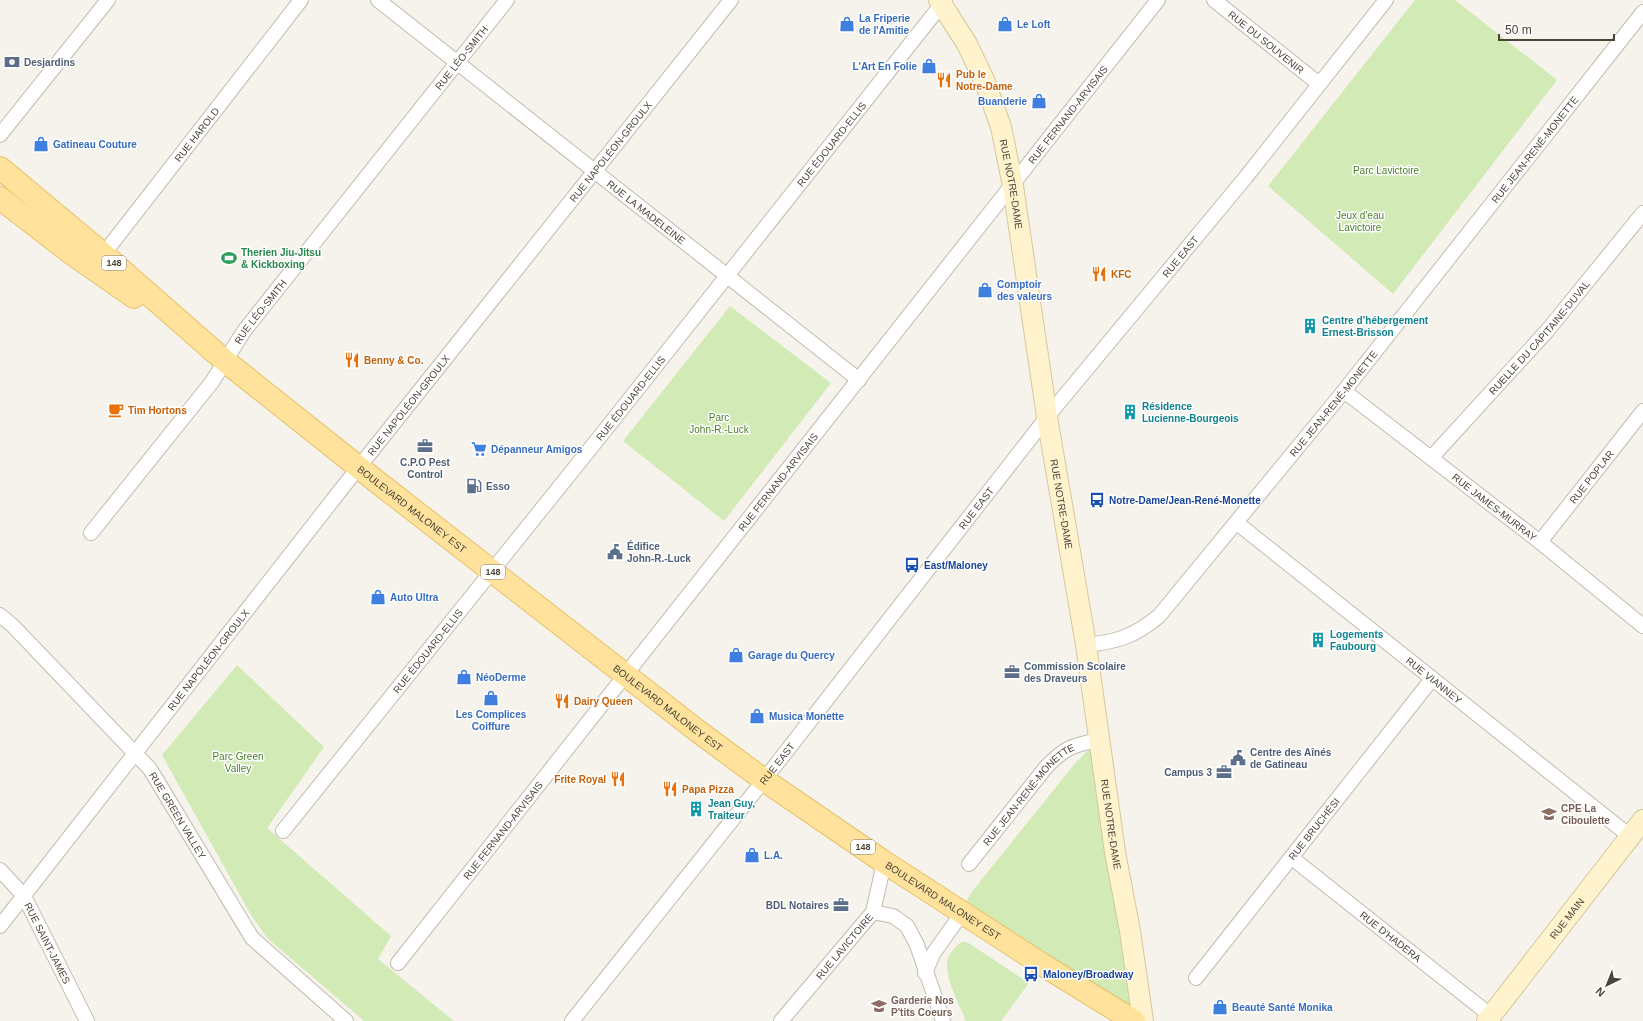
<svg xmlns="http://www.w3.org/2000/svg" width="1643" height="1021" font-family="Arial,sans-serif">
	<style>
		.green { fill: #d2eab5 }
		.lines { fill: none; stroke-linecap: round; stroke-linejoin: round }
		.street-casing { stroke: #c2bbae; stroke-width: 16 }
		.secondary-casing { stroke: #d6c79b; stroke-width: 22 }
		.primary-casing { stroke: #e6c16a; stroke-width: 24 }
		.street { stroke: #fff; stroke-width: 14 }
		.secondary { stroke: #fff3cd; stroke-width: 20 }
		.primary { stroke: #ffe39c; stroke-width: 22 }
		.labels { text-anchor: middle; stroke-width: 3; stroke-linejoin: round; paint-order: stroke }
		.shield { fill: #fff; stroke: #817c74; stroke-width: 1 }
		.shield-label { font-size: 9px; font-weight: bold; fill: #4b4439 }
		.shop-label { font-size: 10px; font-weight: bold; fill: #366cbe; stroke: #fff; text-anchor: start }
		.street-label { font-size: 10px; fill: #4b4439; stroke: #fff }
		.service-label { font-size: 10px; font-weight: bold; fill: #4e5e75; stroke: #fff; text-anchor: start }
		.food-label { font-size: 10px; font-weight: bold; fill: #c56008; stroke: #fff; text-anchor: start }
		.park-label { font-size: 10px; fill: #4a7f2a; stroke: #fff }
		.leisure-label { font-size: 10px; font-weight: bold; fill: #27864d; stroke: #fff; text-anchor: start }
		.culture-label { font-size: 10px; font-weight: bold; fill: #0d838f; stroke: #fff; text-anchor: start }
		.transit-label { font-size: 10px; font-weight: bold; fill: #164399; stroke: #fff; text-anchor: start }
		.education-label { font-size: 10px; font-weight: bold; fill: #785e54; stroke: #fff; text-anchor: start }
	</style>
	<rect width="100%" height="100%" fill="#f6f3ec"/>
	<path class="green" d="M 1415,0 L 1455,0 L 1557,80 L 1393,294 L 1268,186 Z
		M 730,306 L 831,383 L 724,521 L 623,441 Z
		M 237,665 L 324,747 L 267,828 L 391,936 L 378,959 L 454,1021 L 364,1021 L 267,938 L 251,915 L 162,755 Z
		M 1099,740 L 1143,1021 L 962,913 L 969,896 L 974,889 L 1077,761 Z
		M 962,942 L 967,942 L 1029,983 L 1001,1021 L 966,1021 C 960,1007 948,983 947,968 C 946,956 953,948 962,942 Z"/>
	<g class="lines">
		<defs>
			<g id="street">
				<path id="s1" d="M 378,0 L 859,380"/>
				<path id="s2" d="M 1214,0 L 1319,84"/>
				<path d="M 0,135 L 108,0"/>
				<path id="s3" d="M 99,260 L 301,0"/>
				<path id="s4" d="M 1344,391 L 1540,542 L 1643,626"/>
				<path id="s5" d="M 1431,458 L 1547,331 L 1643,213"/>
				<path id="s6" d="M 1237,523 L 1631,837"/>
				<path id="s7" d="M 91,533 L 212,382 L 244,331 L 507,0"/>
				<path id="s8" d="M 1540,542 L 1643,411"/>
				<path id="s9" d="M 0,615 L 13,626 L 150,769 L 252,938 L 346,1021"/>
				<path id="s10" d="M 1086,645 C 1117,642 1135,636 1159,616 L 1344,391 L 1643,12"/>
				<path id="s11" d="M 283,831 L 606,429 L 945,0"/>
				<path id="s12" d="M 1292,858 L 1490,1015"/>
				<path id="s13" d="M 969,864 L 1047,766 C 1066,747 1073,745 1099,740"/>
				<path id="s14" d="M 0,870 L 24,896 L 87,1021"/>
				<path d="M 873,912 L 893,916 L 907,926 L 917,945 L 943,1021"/>
				<path id="s15" d="M 0,926 L 343,487 L 731,0"/>
				<path id="s16" d="M 398,963 L 1158,0"/>
				<path d="M 925,973 L 933,954 L 962,913"/>
				<path id="s17" d="M 1196,978 L 1432,679"/>
				<path id="s18" d="M 572,1021 L 764,780 L 1047,417 L 1246,177 L 1386,0"/>
				<path id="s19" d="M 781,1021 L 873,912 L 882,872 L 881,860"/>
			</g>
			<g id="secondary">
				<path id="s20" d="M 939,0 L 967,44 L 985,82 L 1001,127 L 1013,186 L 1047,417 L 1086,645 L 1115,852 L 1130,931 L 1143,1021"/>
				<path id="s21" d="M 1487,1021 L 1643,820"/>
			</g>
			<g id="primary">
				<path id="s22" d="M 0,168 L 103,254 L 225,361 L 376,481 L 699,732 L 764,780 L 881,860 L 1043,965 L 1134,1021"/>
				<path d="M 0,198 L 71,253 L 134,297"/>
			</g>
		</defs>
		<use href="#street" class="street-casing"/>
		<use href="#secondary" class="secondary-casing"/>
		<use href="#primary" class="primary-casing"/>
		<use href="#street" class="street"/>
		<use href="#secondary" class="secondary"/>
		<use href="#primary" class="primary"/>
	</g>
	<defs>
		<symbol id="shop-bare" viewBox="-9 -9 18 18"><path d="M-5-2.5h2.3a2.7 3.5 0 0 1 5.4 0H5L5.5 6h-11ZM-1.5-2.5h3a1.5 2.3 0 0 0-3 0Z" fill="#3f7fe0" stroke="#fff" stroke-width="2.5" paint-order="stroke"/></symbol>
		<symbol id="bank-bare" viewBox="-9 -9 18 18"><path d="M-6-4H6V4H-6ZM0-2.3a2.3 2.3 0 1 0 0 4.6a2.3 2.3 0 1 0 0-4.6Z" fill="#5c6f8a" stroke="#fff" stroke-width="2.5" paint-order="stroke"/></symbol>
		<symbol id="restaurant-bare" viewBox="-9 -9 18 18"><path d="M-5-6h1v4h1v-4h1v4h1v-4h1v5L-1.5 .5V6h-2V.5L-5-1ZM5-6V6H3V1.5H1.5Q1.5-4 5-6Z" fill="#e8710a" stroke="#fff" stroke-width="2.5" paint-order="stroke"/></symbol>
		<symbol id="stadium-bare" viewBox="-9 -9 18 18"><path d="M0-5a6.5 5 0 1 0 0 10a6.5 5 0 1 0 0-10ZM-3.5-1.8h7v3.6h-7Z" fill="#2e9e5b" stroke="#fff" stroke-width="2.5" paint-order="stroke"/></symbol>
		<symbol id="building-bare" viewBox="-9 -9 18 18"><path d="M-4-6H4V6H1V3H-1V6H-4ZM-2.5-4.3h1.7v1.8h-1.7ZM.8-4.3h1.7v1.8H.8ZM-2.5-1h1.7V.8h-1.7ZM.8-1h1.7V.8H.8Z" fill="#0f9aa8" stroke="#fff" stroke-width="2.5" paint-order="stroke"/></symbol>
		<symbol id="cafe-bare" viewBox="-9 -9 18 18"><path d="M-5.5-4.5H6V0H3Q3 3.5 0 3.5H-2.5Q-5.5 3.5-5.5 0ZM3-3.2v2h1.7v-2ZM-6 4.5H4V6H-6Z" fill="#e8710a" stroke="#fff" stroke-width="2.5" paint-order="stroke"/></symbol>
		<symbol id="office-bare" viewBox="-9 -9 18 18"><path d="M-6-3h4V-5.5h4V-3h4V5H-6ZM-1-4.5V-3h2v-1.5ZM-6 0V1H6V0Z" fill="#5c6f8a" stroke="#fff" stroke-width="2.5" paint-order="stroke"/></symbol>
		<symbol id="supermarket-bare" viewBox="-9 -9 18 18"><path d="M-6-5.5h2.5l.6 2H6L4.5 2H-2.5L-4.4-4H-6ZM-1.5 3.2a1.3 1.3 0 1 0 .1 0ZM3 3.2a1.3 1.3 0 1 0 .1 0Z" fill="#3f7fe0" stroke="#fff" stroke-width="2.5" paint-order="stroke"/></symbol>
		<symbol id="fuel-bare" viewBox="-9 -9 18 18"><path d="M-5.5-6h7V0h2V4h1.3V-2.5L3-4.5l.8-.8L6-3V5H2.5V1h-1V6h-7ZM-4.2-4.7v3.2H.2V-4.7Z" fill="#5c6f8a" stroke="#fff" stroke-width="2.5" paint-order="stroke"/></symbol>
		<symbol id="bus-bare" viewBox="-9 -9 18 18"><path d="M-5-6H5V4H4V6H2V4H-2V6H-4V4H-5ZM-3.5-4V0h7V-4ZM-3.5 1.2v1.5H-2V1.2ZM2 1.2v1.5H3.5V1.2Z" fill="#1a4fb4" stroke="#fff" stroke-width="2.5" paint-order="stroke"/></symbol>
		<symbol id="civic-bare" viewBox="-9 -9 18 18"><path d="M-.6-6.5H3V-4.5H.6V-3L4-1V1h2V6H-6V1h2V-1L-.6-3ZM-1.2 2.5V6h2.4V2.5Z" fill="#5c6f8a" stroke="#fff" stroke-width="2.5" paint-order="stroke"/></symbol>
		<symbol id="school-bare" viewBox="-9 -9 18 18"><path d="M0-5L7-2L0 1L-7-2ZM-4 1L0 2.5L4 1V4Q0 6-4 4Z" fill="#8d6e63" stroke="#fff" stroke-width="2.5" paint-order="stroke"/></symbol>
	</defs>
	<g fill-rule="evenodd">
		<use href="#shop-bare" x="836" y="13" width="22" height="22"/>
		<use href="#shop-bare" x="994" y="13" width="22" height="22"/>
		<use href="#bank-bare" x="1" y="51" width="22" height="22"/>
		<use href="#shop-bare" x="918" y="55" width="22" height="22"/>
		<use href="#restaurant-bare" x="933" y="69" width="22" height="22"/>
		<use href="#shop-bare" x="1028" y="90" width="22" height="22"/>
		<use href="#shop-bare" x="30" y="133" width="22" height="22"/>
		<use href="#stadium-bare" x="218" y="247" width="22" height="22"/>
		<use href="#restaurant-bare" x="1088" y="263" width="22" height="22"/>
		<use href="#shop-bare" x="974" y="279" width="22" height="22"/>
		<use href="#building-bare" x="1299" y="315" width="22" height="22"/>
		<use href="#restaurant-bare" x="341" y="349" width="22" height="22"/>
		<use href="#cafe-bare" x="105" y="399" width="22" height="22"/>
		<use href="#building-bare" x="1119" y="401" width="22" height="22"/>
		<use href="#office-bare" x="414" y="435" width="22" height="22"/>
		<use href="#supermarket-bare" x="468" y="438" width="22" height="22"/>
		<use href="#fuel-bare" x="463" y="475" width="22" height="22"/>
		<use href="#bus-bare" x="1086" y="489" width="22" height="22"/>
		<use href="#civic-bare" x="604" y="541" width="22" height="22"/>
		<use href="#bus-bare" x="901" y="554" width="22" height="22"/>
		<use href="#shop-bare" x="367" y="586" width="22" height="22"/>
		<use href="#building-bare" x="1307" y="629" width="22" height="22"/>
		<use href="#shop-bare" x="725" y="644" width="22" height="22"/>
		<use href="#office-bare" x="1001" y="661" width="22" height="22"/>
		<use href="#shop-bare" x="453" y="666" width="22" height="22"/>
		<use href="#shop-bare" x="480" y="687" width="22" height="22"/>
		<use href="#restaurant-bare" x="551" y="690" width="22" height="22"/>
		<use href="#shop-bare" x="746" y="705" width="22" height="22"/>
		<use href="#civic-bare" x="1227" y="747" width="22" height="22"/>
		<use href="#office-bare" x="1213" y="761" width="22" height="22"/>
		<use href="#restaurant-bare" x="607" y="768" width="22" height="22"/>
		<use href="#restaurant-bare" x="659" y="778" width="22" height="22"/>
		<use href="#building-bare" x="685" y="798" width="22" height="22"/>
		<use href="#school-bare" x="1538" y="803" width="22" height="22"/>
		<use href="#shop-bare" x="741" y="844" width="22" height="22"/>
		<use href="#office-bare" x="830" y="894" width="22" height="22"/>
		<use href="#bus-bare" x="1020" y="963" width="22" height="22"/>
		<use href="#school-bare" x="868" y="995" width="22" height="22"/>
		<use href="#shop-bare" x="1209" y="996" width="22" height="22"/>
	</g>
	<g class="labels">
		<g class="shield">
			<rect x="102" y="256" width="24" height="14" rx="3"/>
			<rect x="481" y="565" width="24" height="14" rx="3"/>
			<rect x="851" y="840" width="24" height="14" rx="3"/>
		</g>
		<g class="shield-label">
			<text x="114" y="266">148</text>
			<text x="493" y="575">148</text>
			<text x="863" y="850">148</text>
		</g>
		<g class="shop-label">
			<text x="859" y="22">La Friperie<tspan x="859" dy="12">de l'Amitie</tspan></text>
			<text x="1017" y="28">Le Loft</text>
			<text x="917" y="70" text-anchor="end">L'Art En Folie</text>
			<text x="1027" y="105" text-anchor="end">Buanderie</text>
			<text x="53" y="148">Gatineau Couture</text>
			<text x="997" y="288">Comptoir<tspan x="997" dy="12">des valeurs</tspan></text>
			<text x="491" y="453">Dépanneur Amigos</text>
			<text x="390" y="601">Auto Ultra</text>
			<text x="748" y="659">Garage du Quercy</text>
			<text x="476" y="681">NéoDerme</text>
			<text x="491" y="718" text-anchor="middle">Les Complices<tspan x="491" dy="12">Coiffure</tspan></text>
			<text x="769" y="720">Musica Monette</text>
			<text x="764" y="859">L.A.</text>
			<text x="1232" y="1011">Beauté Santé Monika</text>
		</g>
		<g class="street-label">
			<text dy="4" stroke="none"><textPath href="#s2" startOffset="67">RUE DU SOUVENIR</textPath></text>
			<text dy="4" stroke="none"><textPath href="#s7" startOffset="603">RUE LÉO-SMITH</textPath></text>
			<text dy="4" stroke="none"><textPath href="#s16" startOffset="1081">RUE FERNAND-ARVISAIS</textPath></text>
			<text dy="4" stroke="none"><textPath href="#s3" startOffset="159">RUE HAROLD</textPath></text>
			<text dy="4" stroke="none"><textPath href="#s11" startOffset="879">RUE ÉDOUARD-ELLIS</textPath></text>
			<text dy="4" stroke="none"><textPath href="#s10" startOffset="679">RUE JEAN-RENÉ-MONETTE</textPath></text>
			<text dy="4" stroke="none"><textPath href="#s15" startOffset="986">RUE NAPOLÉON-GROULX</textPath></text>
			<text dy="4" stroke="none"><textPath href="#s20" startOffset="200">RUE NOTRE-DAME</textPath></text>
			<text dy="4" stroke="none"><textPath href="#s1" startOffset="342">RUE LA MADELEINE</textPath></text>
			<text dy="4" stroke="none"><textPath href="#s18" startOffset="977">RUE EAST</textPath></text>
			<text dy="4" stroke="none"><textPath href="#s7" startOffset="279">RUE LÉO-SMITH</textPath></text>
			<text dy="4" stroke="none"><textPath href="#s5" startOffset="162">RUELLE DU CAPITAINE-DUVAL</textPath></text>
			<text dy="4" stroke="none"><textPath href="#s11" startOffset="555">RUE ÉDOUARD-ELLIS</textPath></text>
			<text dy="4" stroke="none"><textPath href="#s10" startOffset="355">RUE JEAN-RENÉ-MONETTE</textPath></text>
			<text dy="4" stroke="none"><textPath href="#s15" startOffset="662">RUE NAPOLÉON-GROULX</textPath></text>
			<text dy="4" stroke="none"><textPath href="#s8" startOffset="83">RUE POPLAR</textPath></text>
			<text dy="4" stroke="none"><textPath href="#s16" startOffset="613">RUE FERNAND-ARVISAIS</textPath></text>
			<text dy="4" stroke="none"><textPath href="#s20" startOffset="524">RUE NOTRE-DAME</textPath></text>
			<text dy="4" stroke="none"><textPath href="#s4" startOffset="190">RUE JAMES-MURRAY</textPath></text>
			<text dy="4" stroke="none"><textPath href="#s18" startOffset="653">RUE EAST</textPath></text>
			<text dy="4" stroke="none"><textPath href="#s22" startOffset="535">BOULEVARD MALONEY EST</textPath></text>
			<text dy="4" stroke="none"><textPath href="#s11" startOffset="231">RUE ÉDOUARD-ELLIS</textPath></text>
			<text dy="4" stroke="none"><textPath href="#s15" startOffset="338">RUE NAPOLÉON-GROULX</textPath></text>
			<text dy="4" stroke="none"><textPath href="#s6" startOffset="252">RUE VIANNEY</textPath></text>
			<text dy="4" stroke="none"><textPath href="#s22" startOffset="859">BOULEVARD MALONEY EST</textPath></text>
			<text dy="4" stroke="none"><textPath href="#s18" startOffset="329">RUE EAST</textPath></text>
			<text dy="4" stroke="none"><textPath href="#s13" startOffset="92">RUE JEAN-RENÉ-MONETTE</textPath></text>
			<text dy="4" stroke="none"><textPath href="#s9" startOffset="269">RUE GREEN VALLEY</textPath></text>
			<text dy="4" stroke="none"><textPath href="#s20" startOffset="848">RUE NOTRE-DAME</textPath></text>
			<text dy="4" stroke="none"><textPath href="#s17" startOffset="190">RUE BRUCHÉSI</textPath></text>
			<text dy="4" stroke="none"><textPath href="#s16" startOffset="169">RUE FERNAND-ARVISAIS</textPath></text>
			<text dy="4" stroke="none"><textPath href="#s22" startOffset="1195">BOULEVARD MALONEY EST</textPath></text>
			<text dy="4" stroke="none"><textPath href="#s21" startOffset="130">RUE MAIN</textPath></text>
			<text dy="4" stroke="none"><textPath href="#s12" startOffset="126">RUE D'HADERA</textPath></text>
			<text dy="4" stroke="none"><textPath href="#s14" startOffset="88">RUE SAINT-JAMES</textPath></text>
			<text dy="4" stroke="none"><textPath href="#s19" startOffset="98">RUE LAVICTOIRE</textPath></text>
		</g>
		<g class="service-label">
			<text x="24" y="66">Desjardins</text>
			<text x="425" y="466" text-anchor="middle">C.P.O Pest<tspan x="425" dy="12">Control</tspan></text>
			<text x="486" y="490">Esso</text>
			<text x="627" y="550">Édifice<tspan x="627" dy="12">John-R.-Luck</tspan></text>
			<text x="1024" y="670">Commission Scolaire<tspan x="1024" dy="12">des Draveurs</tspan></text>
			<text x="1250" y="756">Centre des Aînés<tspan x="1250" dy="12">de Gatineau</tspan></text>
			<text x="1212" y="776" text-anchor="end">Campus 3</text>
			<text x="829" y="909" text-anchor="end">BDL Notaires</text>
		</g>
		<g class="food-label">
			<text x="956" y="78">Pub le<tspan x="956" dy="12">Notre-Dame</tspan></text>
			<text x="1111" y="278">KFC</text>
			<text x="364" y="364">Benny &amp; Co.</text>
			<text x="128" y="414">Tim Hortons</text>
			<text x="574" y="705">Dairy Queen</text>
			<text x="606" y="783" text-anchor="end">Frite Royal</text>
			<text x="682" y="793">Papa Pizza</text>
		</g>
		<g class="park-label">
			<text x="1386" y="174">Parc Lavictoire</text>
			<text x="1360" y="219">Jeux d'eau<tspan x="1360" dy="12">Lavictoire</tspan></text>
			<text x="719" y="421">Parc<tspan x="719" dy="12">John-R.-Luck</tspan></text>
			<text x="238" y="760">Parc Green<tspan x="238" dy="12">Valley</tspan></text>
		</g>
		<g class="leisure-label">
			<text x="241" y="256">Therien Jiu-Jitsu<tspan x="241" dy="12">&amp; Kickboxing</tspan></text>
		</g>
		<g class="culture-label">
			<text x="1322" y="324">Centre d’hébergement<tspan x="1322" dy="12">Ernest-Brisson</tspan></text>
			<text x="1142" y="410">Résidence<tspan x="1142" dy="12">Lucienne-Bourgeois</tspan></text>
			<text x="1330" y="638">Logements<tspan x="1330" dy="12">Faubourg</tspan></text>
			<text x="708" y="807">Jean Guy,<tspan x="708" dy="12">Traiteur</tspan></text>
		</g>
		<g class="transit-label">
			<text x="1109" y="504">Notre-Dame/Jean-René-Monette</text>
			<text x="924" y="569">East/Maloney</text>
			<text x="1043" y="978">Maloney/Broadway</text>
		</g>
		<g class="education-label">
			<text x="1561" y="812">CPE La<tspan x="1561" dy="12">Ciboulette</tspan></text>
			<text x="891" y="1004">Garderie Nos<tspan x="891" dy="12">P'tits Coeurs</tspan></text>
		</g>
	</g>
	<g transform="translate(1607 985) rotate(223)" stroke="#ffffff" stroke-width="3" paint-order="stroke">
	<path d="M0-3L7 15L0 10L-7 15Z" fill="#4b4439"/>
	<text y="-6" font-size="11" font-weight="bold" text-anchor="middle" fill="#4b4439">N</text>
	</g>
	<path d="M1499 34v6h115v-6" fill="none" stroke="#4b4439" stroke-width="2"/>
	<text x="1505" y="34" font-size="12" fill="#4b4439" stroke="#ffffff" stroke-width="3" paint-order="stroke">50 m</text>
</svg>
